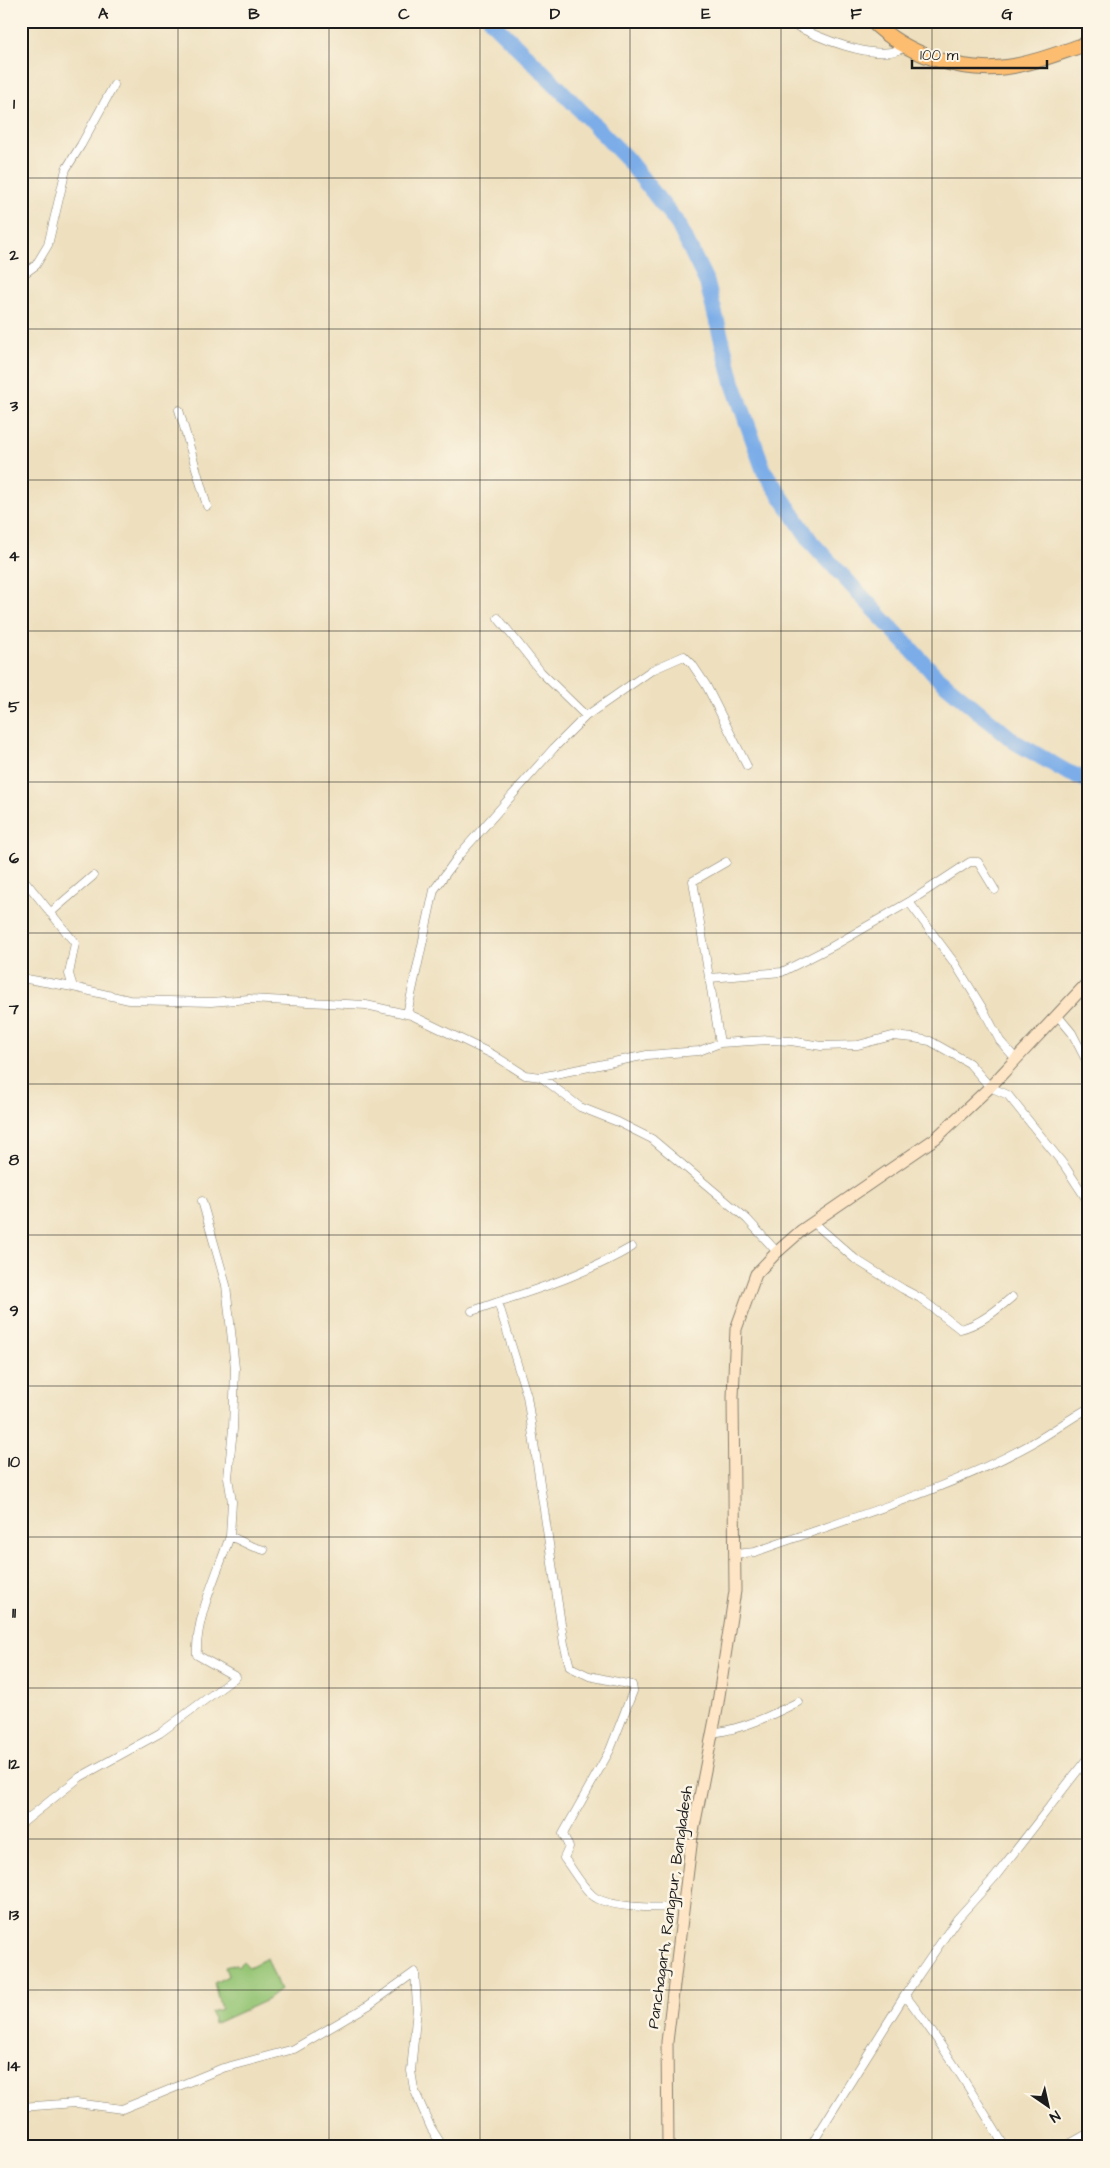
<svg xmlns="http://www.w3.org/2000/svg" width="1110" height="2168" font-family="'Architects Daughter',sans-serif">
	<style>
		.green { fill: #95c574; stroke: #587048 }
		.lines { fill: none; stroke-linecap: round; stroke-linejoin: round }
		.river { stroke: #7cade8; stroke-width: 16 }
		.street-casing { stroke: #857e6e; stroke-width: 9 }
		.secondary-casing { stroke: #857e6e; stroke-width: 13 }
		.highway-casing { stroke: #857e6e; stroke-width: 16 }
		.street { stroke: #fff; stroke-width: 8 }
		.secondary { stroke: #fee5c5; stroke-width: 11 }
		.highway { stroke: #fcbd6f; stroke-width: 14 }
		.grid { fill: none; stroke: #1c1c1c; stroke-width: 1; stroke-opacity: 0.55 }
		.labels { text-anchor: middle; stroke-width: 5; stroke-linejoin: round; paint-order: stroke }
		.street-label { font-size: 16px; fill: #1c1c1c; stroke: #fcf5e5 }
		.neatline { fill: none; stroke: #1c1c1c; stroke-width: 2 }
		.grid-label { font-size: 16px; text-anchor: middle; font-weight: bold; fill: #1c1c1c }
	</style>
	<rect width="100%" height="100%" fill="#fcf5e5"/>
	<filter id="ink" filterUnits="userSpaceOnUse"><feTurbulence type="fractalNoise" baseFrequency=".02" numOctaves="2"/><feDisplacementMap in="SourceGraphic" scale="10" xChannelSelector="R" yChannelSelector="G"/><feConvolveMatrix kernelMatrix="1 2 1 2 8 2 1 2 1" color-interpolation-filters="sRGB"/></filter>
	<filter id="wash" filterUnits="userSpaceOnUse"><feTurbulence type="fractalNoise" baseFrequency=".0096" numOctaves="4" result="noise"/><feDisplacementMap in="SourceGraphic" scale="20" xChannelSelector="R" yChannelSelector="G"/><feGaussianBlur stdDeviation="1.12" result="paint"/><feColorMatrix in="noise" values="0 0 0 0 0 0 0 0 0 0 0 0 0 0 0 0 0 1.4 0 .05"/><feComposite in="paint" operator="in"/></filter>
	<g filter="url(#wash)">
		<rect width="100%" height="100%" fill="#eee0bf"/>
		<path class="green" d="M 267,1958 L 280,1990 L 267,2000 L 214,2024 L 211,2012 L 221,2009 L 214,1983 L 228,1976 L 225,1967 L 236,1964 L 238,1966 L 243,1961 L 249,1967 Z"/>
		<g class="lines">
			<path class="river" d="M 491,21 L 557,86 L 627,159 L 678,224 L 707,283 L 733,383 L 764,471 L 812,543 L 936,676 L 1015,742 L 1067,772 L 1089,781"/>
		</g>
	</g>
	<g filter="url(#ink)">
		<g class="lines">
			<defs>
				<path id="street" d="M 787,21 C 812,35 880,66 906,46
					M 21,276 L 36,265 L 48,245 L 66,169 L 81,145 L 114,85
					M 179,410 L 207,506
					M 498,618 L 541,672 L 586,716
					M 726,862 L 693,881 L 720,1043 L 768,1040 L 791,1041 L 821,1046 L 858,1045 L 892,1036 L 914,1038 L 930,1041 L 969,1063 L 990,1087 L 1008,1095 L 1064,1165 L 1089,1203
					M 21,876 L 75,943 L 69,974 L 73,987 L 129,1000 L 211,1002 L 249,999 L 366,1005 L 411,1015 L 492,1054 L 525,1075 L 541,1077 L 647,1055 L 699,1051 L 720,1043
					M 909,902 L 970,862 L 978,862 L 995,890
					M 50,913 L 93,876
					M 21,978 L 73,987
					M 710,978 L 782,972 L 833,946 L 909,902 L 956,965 L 983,1009 L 1000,1041 L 1016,1059
					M 407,1014 L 434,890 L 460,854 L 554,748 L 586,716 L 652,670 L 684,656 L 692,664 L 706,685 L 747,766
					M 1057,1015 L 1072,1033 L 1089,1066
					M 541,1077 L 580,1107 L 618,1122 L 652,1139 L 747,1219 L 777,1252
					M 202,1201 L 226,1285 L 235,1368 L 233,1429 L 228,1477 L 232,1502 L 230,1536
					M 813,1222 L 855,1259 L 903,1289 L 920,1298 L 960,1329 C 979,1325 998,1309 1012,1297
					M 498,1302 C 545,1287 589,1272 632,1247
					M 472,1311 L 498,1302 L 527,1396 L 564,1644 L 570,1667 L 589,1676 L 632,1685 L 633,1691 L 610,1750 L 563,1834 L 569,1847 L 564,1858 C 573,1870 581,1885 592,1895 C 607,1909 663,1908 683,1907
					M 735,1554 L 755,1552 C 846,1519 946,1491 1031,1444 C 1051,1433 1069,1419 1089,1408
					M 712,1733 C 743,1729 770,1716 798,1702
					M 21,1824 L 80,1777 L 160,1733 L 236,1677 L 197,1655 C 195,1618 218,1572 230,1536 L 251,1546 L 264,1550
					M 905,1995 L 957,1919 L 995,1877 L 1089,1756
					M 21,2107 L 76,2103 L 122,2109 L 223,2068 L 294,2049 L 369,2005 L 415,1972 L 417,2008 L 411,2071 L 414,2089 L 431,2128 L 443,2147
					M 810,2147 L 905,1995 C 942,2043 974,2095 1005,2147
					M 1064,2147 L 1089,2133"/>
				<path id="secondary" d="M 668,2147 L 667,2042 L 692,1837 L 717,1709 L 735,1591 L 733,1397 L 736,1329 L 756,1274 L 777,1252 L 802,1230 L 936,1138 L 990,1087 L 1089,981"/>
				<path id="highway" d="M 872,21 C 905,54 960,73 1007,67 C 1035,63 1062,52 1089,43"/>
			</defs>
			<use href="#street" class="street-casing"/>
			<use href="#secondary" class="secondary-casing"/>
			<use href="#highway" class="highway-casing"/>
			<use href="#street" class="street"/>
			<use href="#secondary" class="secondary"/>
			<use href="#highway" class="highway"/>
		</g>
	</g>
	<path class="grid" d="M 178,21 L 178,2147M 329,21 L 329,2147M 480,21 L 480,2147M 630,21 L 630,2147M 781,21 L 781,2147M 932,21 L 932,2147M 21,178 L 1089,178M 21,329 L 1089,329M 21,480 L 1089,480M 21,631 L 1089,631M 21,782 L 1089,782M 21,933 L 1089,933M 21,1084 L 1089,1084M 21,1235 L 1089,1235M 21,1386 L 1089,1386M 21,1537 L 1089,1537M 21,1688 L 1089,1688M 21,1839 L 1089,1839M 21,1990 L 1089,1990"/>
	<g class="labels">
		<g class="street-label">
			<text transform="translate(669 1907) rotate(-82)" y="6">Panchagarh, Rangpur, Bangladesh</text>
		</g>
	</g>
	<rect width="1110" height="2168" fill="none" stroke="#fcf5e5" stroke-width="55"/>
	<g transform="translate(1048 2106) rotate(146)" stroke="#fcf5e5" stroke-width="4" paint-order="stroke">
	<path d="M0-4L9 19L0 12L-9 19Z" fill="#1c1c1c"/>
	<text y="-8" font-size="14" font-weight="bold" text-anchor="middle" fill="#1c1c1c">N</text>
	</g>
	<path d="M912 60v8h135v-8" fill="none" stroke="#1c1c1c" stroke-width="2.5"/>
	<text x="920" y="60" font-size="15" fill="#1c1c1c" stroke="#fcf5e5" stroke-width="4" paint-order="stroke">100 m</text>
	<rect x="28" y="28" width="1054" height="2112" class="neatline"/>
	<g class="grid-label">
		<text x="103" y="19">A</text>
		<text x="254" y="19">B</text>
		<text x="404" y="19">C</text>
		<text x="555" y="19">D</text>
		<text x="706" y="19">E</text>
		<text x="856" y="19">F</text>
		<text x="1007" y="19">G</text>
		<text x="14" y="109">1</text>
		<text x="14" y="260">2</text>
		<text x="14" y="411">3</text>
		<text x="14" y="561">4</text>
		<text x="14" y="712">5</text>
		<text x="14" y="863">6</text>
		<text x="14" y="1014">7</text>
		<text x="14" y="1165">8</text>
		<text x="14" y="1316">9</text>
		<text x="14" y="1467">10</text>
		<text x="14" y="1618">11</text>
		<text x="14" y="1769">12</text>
		<text x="14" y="1920">13</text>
		<text x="14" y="2071">14</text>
	</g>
</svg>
